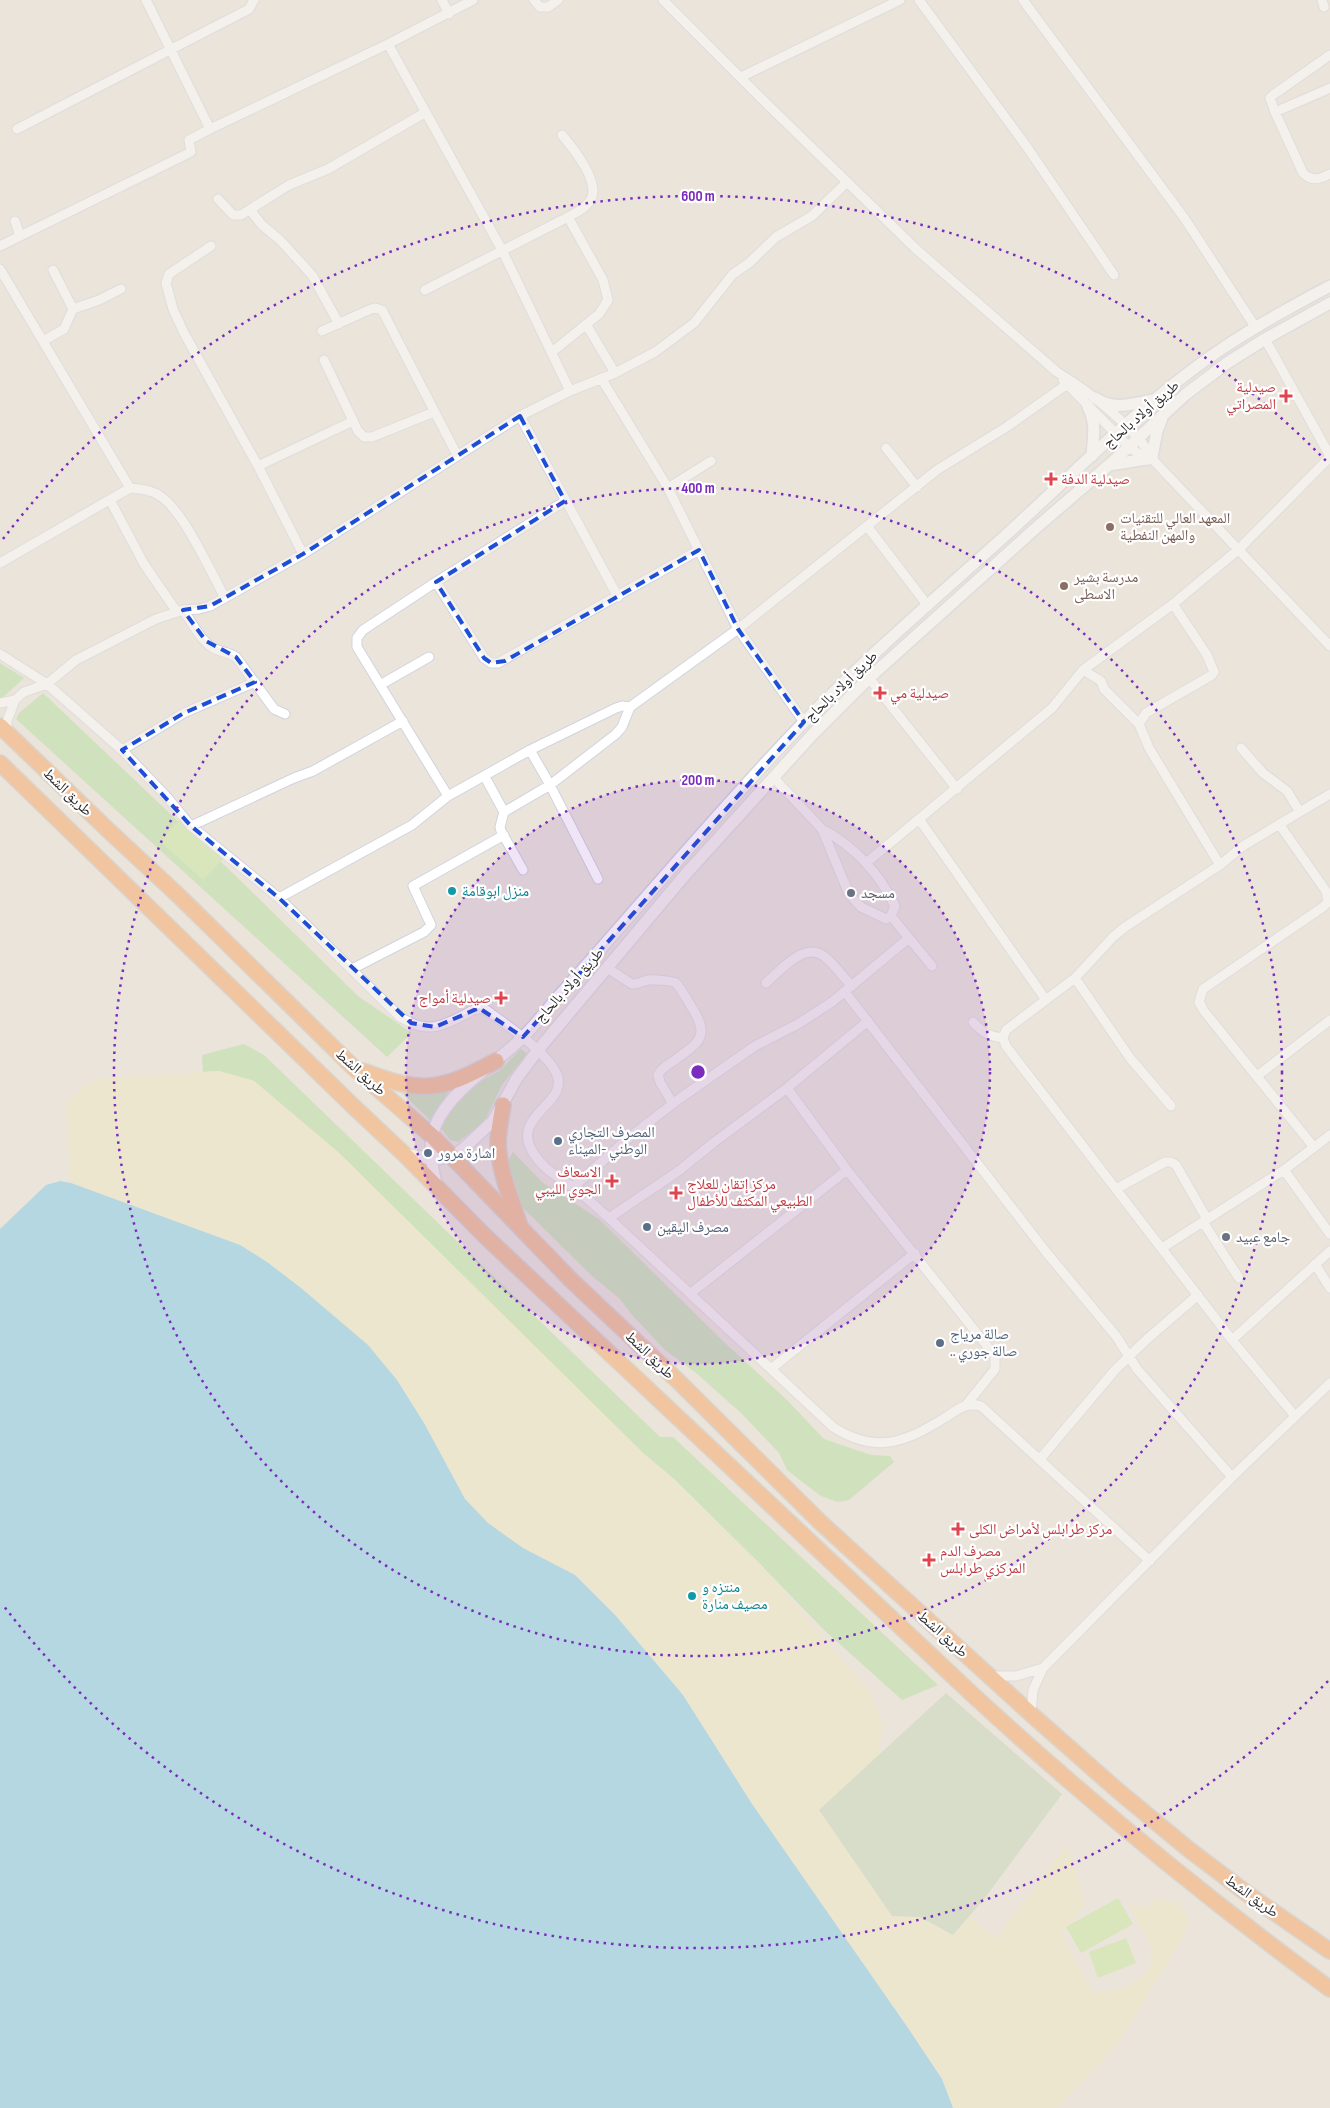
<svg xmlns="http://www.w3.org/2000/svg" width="1330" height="2108" font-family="'Sofia Sans Condensed','Noto Naskh Arabic',sans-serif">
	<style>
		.green { fill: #b0df9a }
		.sand { fill: #efe8bf }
		.cemetery { fill: #c2d4b3 }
		.pitch { fill: #c3e696 }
		.water { fill: #72c7e8 }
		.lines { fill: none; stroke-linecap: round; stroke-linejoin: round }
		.street-casing { stroke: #d0d3e1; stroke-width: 11 }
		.secondary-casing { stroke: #d0d3e1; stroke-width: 14 }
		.highway-casing { stroke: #c3c3c3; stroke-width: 18 }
		.street { stroke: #fff; stroke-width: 9 }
		.secondary { stroke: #fff; stroke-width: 11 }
		.highway { stroke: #f6a05a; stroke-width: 15 }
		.marked { fill: none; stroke: #1d4ed8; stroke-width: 4; stroke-dasharray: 10 6; stroke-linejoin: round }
		.ring { fill: none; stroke: #7b2cbf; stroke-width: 2.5; stroke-dasharray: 2.5 5 }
		.health-dot { fill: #e0444e; stroke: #fff; stroke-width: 2 }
		.education-dot { fill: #8d6e63; stroke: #fff; stroke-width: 2 }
		.culture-dot { fill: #0f9aa8; stroke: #fff; stroke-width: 2 }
		.worship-dot { fill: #6b7280; stroke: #fff; stroke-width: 2 }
		.service-dot { fill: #5c6f8a; stroke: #fff; stroke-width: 2 }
		.labels { text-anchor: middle; stroke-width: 4.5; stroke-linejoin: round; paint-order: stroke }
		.health-label { font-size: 15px; fill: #be3a42; stroke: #fff; text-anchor: start }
		.street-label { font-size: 15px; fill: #292929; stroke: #fff }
		.education-label { font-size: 15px; fill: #785e54; stroke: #fff; text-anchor: start }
		.culture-label { font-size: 15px; fill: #0d838f; stroke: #fff; text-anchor: start }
		.worship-label { font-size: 15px; fill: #5b616d; stroke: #fff; text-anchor: start }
		.service-label { font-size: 15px; fill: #4e5e75; stroke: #fff; text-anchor: start }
		.centre { fill: #7b2cbf; stroke: #fff; stroke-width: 2.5 }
		.ring-label { font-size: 15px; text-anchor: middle; font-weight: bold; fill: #7b2cbf; stroke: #fff; stroke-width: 4.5; stroke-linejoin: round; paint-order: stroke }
	</style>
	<rect width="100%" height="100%" fill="#ebe4db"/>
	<path class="green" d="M 0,663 L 24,678 L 0,700 Z
		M 43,693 L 240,880 L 358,996 L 412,1033 L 387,1057 L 16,719 L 19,713 Z
		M 244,1044 L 264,1055 L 660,1437 L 673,1437 L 938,1685 L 902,1700 L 823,1629 L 761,1565 L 674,1479 L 644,1454 L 339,1153 L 254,1081 L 219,1071 L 203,1072 L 202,1055 Z
		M 521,1049 L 527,1054 L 502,1085 L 484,1122 L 458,1142 L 450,1140 L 441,1128 L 446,1117 L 466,1090 L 500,1070 Z
		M 400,1091 L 421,1094 L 449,1091 L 431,1121 Z
		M 513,1152 L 543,1183 L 599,1219 L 725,1343 L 787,1400 L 824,1439 L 871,1455 L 890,1456 L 894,1462 L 849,1500 L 838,1502 L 821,1496 L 805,1484 L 787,1470 L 779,1453 L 741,1413 L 696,1373 L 665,1350 L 633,1316 L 620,1299 L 592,1276 L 523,1208 L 508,1161 Z"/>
	<path class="sand" d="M 219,1071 L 254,1081 L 339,1153 L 644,1454 L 674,1479 L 761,1565 L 870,1692 L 882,1724 L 879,1755 L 819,1810 L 892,1916 L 920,1917 L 953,1935 L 970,1916 L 996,1939 L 1067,1845 L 1085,1904 L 1062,1935 L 1093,1993 L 1113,1990 L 1133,1984 L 1149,1969 L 1153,1949 L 1128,1904 L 1146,1907 L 1155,1899 L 1179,1902 L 1187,1916 L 1187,1930 L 1118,2044 L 1057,2108 L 953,2108 L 942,2079 L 908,2028 L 752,1804 L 683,1695 L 616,1616 L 575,1575 L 523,1548 L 488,1523 L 465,1499 L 424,1423 L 397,1380 L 337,1317 L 267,1262 L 240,1245 L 71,1183 L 65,1104 L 85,1086 L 101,1078 Z"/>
	<path class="cemetery" d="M 946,1693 L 1062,1794 L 984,1899 L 953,1935 L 920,1917 L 892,1916 L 819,1810 Z"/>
	<path class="pitch" d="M 180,819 L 223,859 L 203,880 L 160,841 Z
		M 1118,1898 L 1133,1924 L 1081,1953 L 1066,1927 Z
		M 1126,1938 L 1136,1963 L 1098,1978 L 1089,1952 Z"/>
	<path class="water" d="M 60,1181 L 71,1183 L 240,1245 L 267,1262 L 301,1288 L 368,1345 L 397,1380 L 424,1423 L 465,1499 L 488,1523 L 523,1548 L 575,1575 L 616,1616 L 683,1695 L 752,1804 L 908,2028 L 942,2079 L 953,2108 L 0,2108 L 0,1229 L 46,1185 Z"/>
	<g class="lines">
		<defs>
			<path id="street" d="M 146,0 L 210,129
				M 442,0 L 449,14
				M 534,0 L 540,7 L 548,7 L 558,0
				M 663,0 L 767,104 L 916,249 L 1057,372 C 1089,391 1137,429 1155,462 L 1330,646
				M 919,0 L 1027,147 L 1114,275
				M 1023,0 L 1185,219 L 1256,328
				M 1322,0 L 1324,7
				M 388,44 L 502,250 L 570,391
				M 741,77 L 900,0
				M 1330,88 L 1275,112 L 1303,173 C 1312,182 1319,179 1330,174
				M 1275,112 L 1270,98 L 1273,95 L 1330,55
				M 17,129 L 249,9 L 254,0
				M 218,199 L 233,215 L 241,215 L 289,185 L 328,169 L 426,112
				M 250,210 L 262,225 L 280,240 L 312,275 L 339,324
				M 15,221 L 20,236
				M 0,246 L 191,152 L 189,140 L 210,129 L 388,44 L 473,0
				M 211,246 L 169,274 L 166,283 L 173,309 L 184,333 L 258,466 L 303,554
				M 0,269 L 130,488
				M 53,270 L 73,309
				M 425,290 L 568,217 C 577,212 588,207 592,197 C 598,179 573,148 562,135
				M 586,324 L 615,373
				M 322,331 L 371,309 L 375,308 L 382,310 L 457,455
				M 1265,339 L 1330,456
				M 43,341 L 64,329 L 73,309 L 99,300 L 121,289
				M 552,352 L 599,314 L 608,300 L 603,280 L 568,217
				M 324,360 L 358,431 L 364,437 L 372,437 L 434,412
				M 601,378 L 668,488 L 738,629 L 804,722
				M 1063,380 L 1129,447 L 1148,460
				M 520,416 L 618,597
				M 886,448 L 917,487
				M 258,466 L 353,421
				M 668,488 L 711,461
				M 110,500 L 144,564 L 177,612
				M 867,526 L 928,606
				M 0,563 L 130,488 C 141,489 152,490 160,496 C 183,510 211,572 225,598
				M 436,582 L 484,658 L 491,663 L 498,663 L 699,550
				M 1173,604 L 1207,655 L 1214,672 L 1212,675 L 1146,713 L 1139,724 L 1149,748 L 1220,865
				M 183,610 C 192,622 200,640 213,648 C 220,652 229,652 236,657 L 274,709 L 285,714
				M 0,654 L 47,684 L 122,750 L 167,797 L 191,826 L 279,898 L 400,1017 C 427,1034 441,1027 466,1014 C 472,1010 478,1008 485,1009 C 505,1024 548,1052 557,1075 C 569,1104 508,1116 534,1154 C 544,1170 559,1177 574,1188 C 587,1198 599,1209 611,1220 C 686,1289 759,1358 833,1427 C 877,1455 906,1442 946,1417 C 958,1409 967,1402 981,1406 L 1150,1561
				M 1083,670 L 1101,681 L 1104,689 L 1139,724
				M 869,678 L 957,789
				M 380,685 L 429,657
				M 0,703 L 15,700
				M 7,732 L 7,721 L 15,700 L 24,692 L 47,684 L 76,660 L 156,619 L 183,610 L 199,609 L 210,606 L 303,554 L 520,416 L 570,391 L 615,373 L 655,352 L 694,323 L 733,274 L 749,263 L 776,237 L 812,216 L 847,182
				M 1241,748 L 1263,773 L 1287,791 L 1300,812
				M 122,750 L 184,713 L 255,682
				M 530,750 L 550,785 L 598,879
				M 485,777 L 504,812 L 500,827 L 501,831 L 523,870
				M 773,777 L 822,829 L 849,894 L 861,907 L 886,919 L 891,916
				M 448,796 L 357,647 L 357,638 L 363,630 L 436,582 L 565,501
				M 504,812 L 550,785 L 616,734 L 622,727 L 630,707
				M 1279,824 L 1326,891 L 1328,902 L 1323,907 L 1203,989 L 1199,1002 L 1204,1011 L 1313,1146
				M 191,826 L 294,778 L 313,771 L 403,721
				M 822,829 C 854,846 880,874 895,906 L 891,916
				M 866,863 L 919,819
				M 279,898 L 412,825 L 448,796 L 530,750 L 616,708 L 622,706 L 630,707 L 738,629 L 937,470 L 1008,426 L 1066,385
				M 909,938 L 932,966
				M 607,968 L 632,984 C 638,984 643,981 648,980 C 653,979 672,981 676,983 C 682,990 686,998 691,1006 C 710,1036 701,1041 675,1060 C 669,1064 661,1068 658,1075 L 660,1082 L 673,1104
				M 352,969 L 424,932 L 431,925 L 413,886 L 504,835
				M 1075,978 L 1130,1058 L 1171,1106
				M 766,983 C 780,971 805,940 825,957 C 835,965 843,977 852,986
				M 845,992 L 1046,1252 L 1116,1336 L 1137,1369 L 1232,1477
				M 1046,1000 L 919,819 L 1052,708 L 1083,670 L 1173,604 L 1239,549 L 1330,457
				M 973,1022 C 983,1033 988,1036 1003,1038
				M 1257,1076 L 1330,1020
				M 787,1088 L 847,1170 L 995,1356 L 995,1369 L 966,1405
				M 1284,1170 L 1330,1234
				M 573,1187 L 631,1136 L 679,1099 L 755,1046 L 798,1024 L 832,1002 L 909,938 L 891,916
				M 1116,1189 L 1165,1162 L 1171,1162 L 1176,1165 L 1207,1219
				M 609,1218 L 680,1170 L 713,1143 L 787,1088 L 868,1021
				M 1203,1222 L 1239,1278
				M 1162,1248 L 1284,1170 L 1330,1135
				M 1315,1264 L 1330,1288
				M 691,1293 L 847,1170
				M 1232,1340 L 1330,1251
				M 771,1369 L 915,1253
				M 1295,1416 L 1232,1340 L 1006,1046 L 1003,1038 L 1006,1030 L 1075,978 L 1113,937 L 1125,927 L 1220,865 L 1243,846 L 1330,794
				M 1040,1459 L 1115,1370 L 1146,1340 L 1198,1295
				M 990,1676 L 1016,1676 L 1043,1668
				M 1031,1714 L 1033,1690 L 1043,1668 L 1232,1477 L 1330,1383"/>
			<path id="secondary" d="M 1095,398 C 1114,411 1132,404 1153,400
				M 1088,407 C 1097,424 1093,438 1092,456
				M 1152,457 L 1157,431 L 1162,418
				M 1109,465 L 1147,459
				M 404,1154 L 431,1159 L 452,1157 L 463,1149 L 493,1121 L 517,1078 L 538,1050 L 685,875 L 812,735 L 869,678 L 1037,527 L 1109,465 L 1186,394 L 1227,363 L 1265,339 L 1330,303
				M 437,1188 C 432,1167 427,1145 436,1124 C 452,1088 495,1065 523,1037 C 535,1025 546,1011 557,998 C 640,906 719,810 805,721 C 868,656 938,596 1006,535 C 1076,471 1144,401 1223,348 C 1257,325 1294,305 1330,286"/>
			<path id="highway" d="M 0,726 L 107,829 L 180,897 L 354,1068 L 432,1136 L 571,1280 L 677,1380 L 819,1521 L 1031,1714 L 1116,1789 L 1187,1848 L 1249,1895 L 1330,1951
				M 0,763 L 354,1107 L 404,1154 L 485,1236 L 554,1301 L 973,1695 C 1087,1800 1206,1898 1330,1989
				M 363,1071 C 423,1094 440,1091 496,1061
				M 503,1105 C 501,1117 499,1128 498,1140 C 498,1169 511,1199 520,1226"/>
		</defs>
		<use href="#street" class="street-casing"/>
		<use href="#secondary" class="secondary-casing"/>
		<use href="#highway" class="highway-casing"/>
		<use href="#street" class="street"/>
		<use href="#secondary" class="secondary"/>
		<use href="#highway" class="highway"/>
	</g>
	<path d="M0 0H1330V2108H0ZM 520,416 L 565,501 L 436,582 L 484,658 L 491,663 L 505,661 L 699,550 L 738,629 L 804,722 L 523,1037 L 479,1008 L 435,1027 L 411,1023 L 279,898 L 191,826 L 122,750 L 184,713 L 255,682 L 236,657 L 206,641 L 183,610 L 210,606 L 303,554 Z" fill="#ebe4db" fill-opacity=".55" fill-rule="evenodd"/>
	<path class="marked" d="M 520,416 L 565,501 L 436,582 L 484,658 L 491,663 L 505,661 L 699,550 L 738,629 L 804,722 L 523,1037 L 479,1008 L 435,1027 L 411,1023 L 279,898 L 191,826 L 122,750 L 184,713 L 255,682 L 236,657 L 206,641 L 183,610 L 210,606 L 303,554 Z"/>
	<circle cx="698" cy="1072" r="292" fill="#7b2cbf" fill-opacity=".12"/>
	<g class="ring">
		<circle cx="698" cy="1072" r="292"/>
		<circle cx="698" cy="1072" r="584"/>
		<path d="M1328 1681A876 876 0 0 1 3 1605M3 539A876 876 0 0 1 1328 463"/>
	</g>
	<g class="health-dot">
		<path d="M1283.5 388.5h5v5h5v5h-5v5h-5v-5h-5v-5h5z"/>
		<path d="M1048.5 471.5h5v5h5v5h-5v5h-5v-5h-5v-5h5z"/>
		<path d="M877.5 685.5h5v5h5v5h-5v5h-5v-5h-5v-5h5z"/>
		<path d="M498.5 990.5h5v5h5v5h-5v5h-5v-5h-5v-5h5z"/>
		<path d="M609.5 1173.5h5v5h5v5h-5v5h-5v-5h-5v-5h5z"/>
		<path d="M673.5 1185.5h5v5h5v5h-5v5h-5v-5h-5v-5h5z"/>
		<path d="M955.5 1521.5h5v5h5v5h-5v5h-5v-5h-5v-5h5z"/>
		<path d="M926.5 1552.5h5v5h5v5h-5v5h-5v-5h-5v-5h5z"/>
	</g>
	<g class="education-dot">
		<circle cx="1110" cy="527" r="5"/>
		<circle cx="1064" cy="586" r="5"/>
	</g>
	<g class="culture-dot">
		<circle cx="452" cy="891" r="5"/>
		<circle cx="692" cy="1596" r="5"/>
	</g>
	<g class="worship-dot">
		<circle cx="851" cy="893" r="5"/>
		<circle cx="1226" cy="1237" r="5"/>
	</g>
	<g class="service-dot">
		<circle cx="558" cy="1141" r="5"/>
		<circle cx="428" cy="1153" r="5"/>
		<circle cx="647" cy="1227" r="5"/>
		<circle cx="940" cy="1343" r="5"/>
	</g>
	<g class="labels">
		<g class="health-label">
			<text x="1276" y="392" text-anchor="end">صيدلية<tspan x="1276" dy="17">المصراتي</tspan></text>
			<text x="1061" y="484">صيدلية الدفة</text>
			<text x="890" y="698">صيدلية مي</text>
			<text x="491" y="1003" text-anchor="end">صيدلية أمواج</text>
			<text x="601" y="1177" text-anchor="end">الاسعاف<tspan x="601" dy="17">الجوي الليبي</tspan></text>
			<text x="687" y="1189">مركز إتقان للعلاج<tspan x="687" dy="17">الطبيعي المكثف للأطفال</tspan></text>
			<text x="969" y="1534">مركز طرابلس لأمراض الكلى</text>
			<text x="940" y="1556">مصرف الدم<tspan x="940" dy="17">المركزي طرابلس</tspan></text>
		</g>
		<g class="street-label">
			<text transform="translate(1141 414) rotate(-41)" y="5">طريق أولاد بالحاج</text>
			<text transform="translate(841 686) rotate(-44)" y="5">طريق أولاد بالحاج</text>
			<text transform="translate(68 792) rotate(44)" y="5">طريق الشط</text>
			<text transform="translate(569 985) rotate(-48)" y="5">طريق أولاد بالحاج</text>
			<text transform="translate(361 1072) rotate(42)" y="5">طريق الشط</text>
			<text transform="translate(650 1355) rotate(44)" y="5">طريق الشط</text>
			<text transform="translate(943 1634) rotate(42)" y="5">طريق الشط</text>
			<text transform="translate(1252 1896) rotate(36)" y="5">طريق الشط</text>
		</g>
		<g class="education-label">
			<text x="1120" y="523">المعهد العالي للتقنيات<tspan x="1120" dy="17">والمهن النفطية</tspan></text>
			<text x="1074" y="582">مدرسة بشير<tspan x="1074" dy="17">الاسطى</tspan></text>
		</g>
		<g class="culture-label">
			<text x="462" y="896">منزل ابوقامة</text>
			<text x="702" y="1592">منتزه و<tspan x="702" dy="17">مصيف منارة</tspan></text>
		</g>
		<g class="worship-label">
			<text x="861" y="898">مسجد</text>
			<text x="1236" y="1242">جامع عبيد</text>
		</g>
		<g class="service-label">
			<text x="568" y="1137">المصرف التجاري<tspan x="568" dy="17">الوطني -الميناء</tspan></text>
			<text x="438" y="1158">اشارة مرور</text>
			<text x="657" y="1232">مصرف اليقين</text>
			<text x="950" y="1339">صالة مرياج<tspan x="950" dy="17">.. صالة جوري</tspan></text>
		</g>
	</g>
	<circle cx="698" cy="1072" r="8" class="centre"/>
	<g class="ring-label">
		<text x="698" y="201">600 m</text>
		<text x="698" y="493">400 m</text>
		<text x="698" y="785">200 m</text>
	</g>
</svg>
